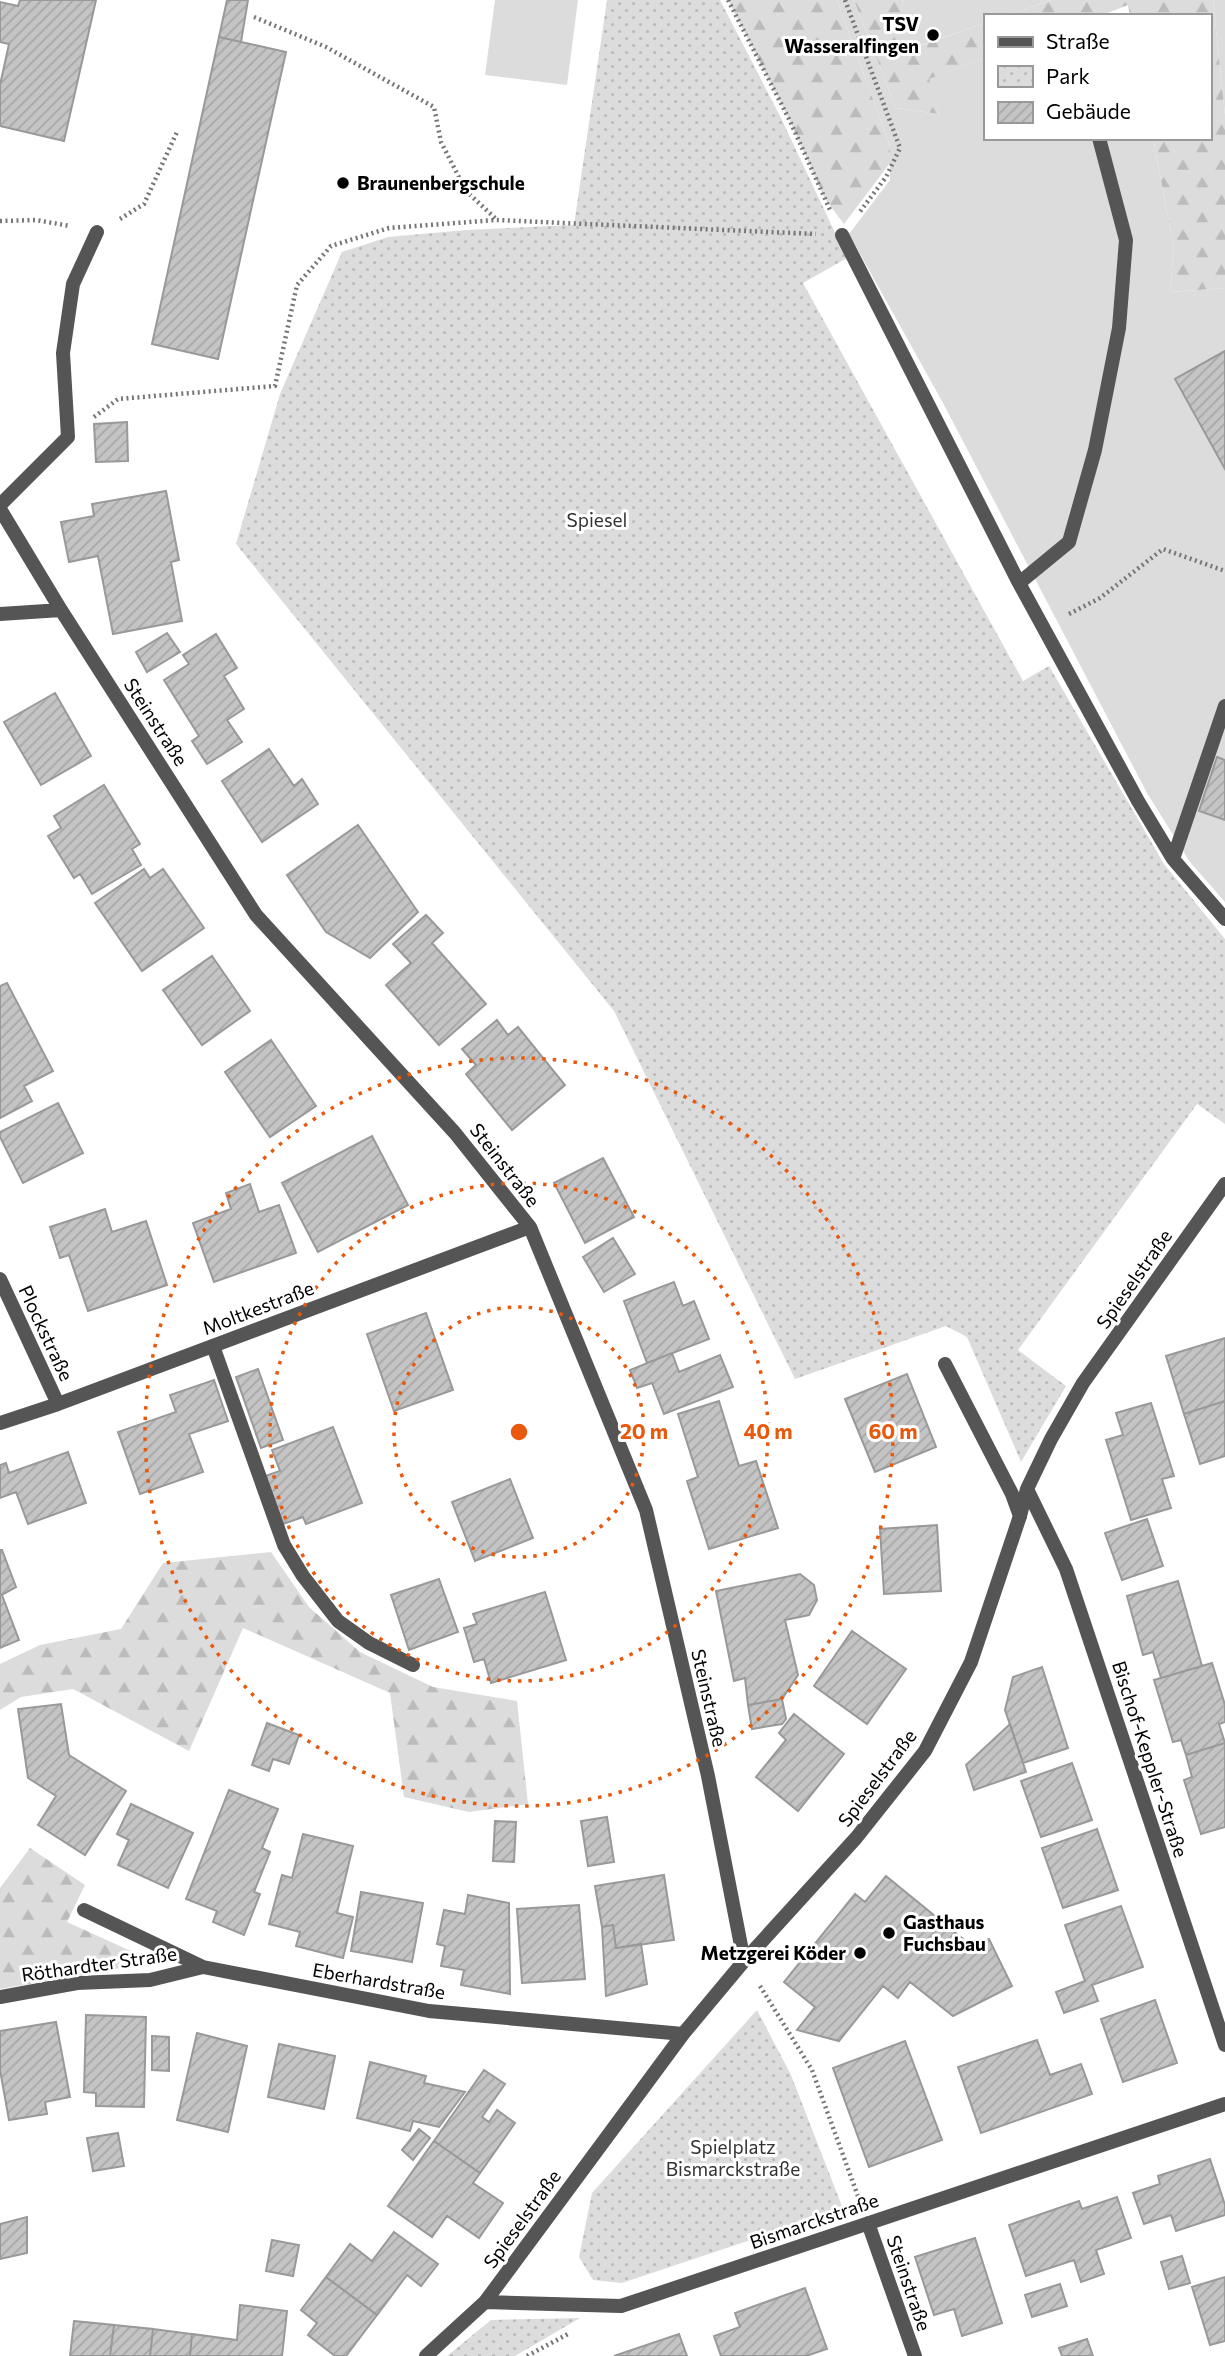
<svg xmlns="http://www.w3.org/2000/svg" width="1225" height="2356" font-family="Commissioner,sans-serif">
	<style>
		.grass { fill: #dcdcdc }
		.forest { fill: url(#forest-firs) }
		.park { fill: url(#park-dots) }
		.building { fill: url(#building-hatch); stroke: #999; stroke-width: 2 }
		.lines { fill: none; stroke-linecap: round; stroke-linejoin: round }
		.path { stroke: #777; stroke-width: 4.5; stroke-dasharray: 2 3.5; stroke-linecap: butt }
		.lane { stroke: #555; stroke-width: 14 }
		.street { stroke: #555; stroke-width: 14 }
		.ring { fill: none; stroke: #e8590c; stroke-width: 3.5; stroke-dasharray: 3.5 7 }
		.poi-dot { fill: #000; stroke: #fff; stroke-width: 2.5 }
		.labels { text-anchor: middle; stroke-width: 6; stroke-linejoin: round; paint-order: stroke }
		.poi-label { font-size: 19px; font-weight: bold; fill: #000; stroke: #fff; text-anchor: end }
		.park-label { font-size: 19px; fill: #333; stroke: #fff }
		.street-label { font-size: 19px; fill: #000; stroke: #fff }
		.centre { fill: #e8590c; stroke: #fff; stroke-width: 3.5 }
		.ring-label { font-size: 21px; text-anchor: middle; font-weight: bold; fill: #e8590c; stroke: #fff; stroke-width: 6; stroke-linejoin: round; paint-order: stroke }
	</style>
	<defs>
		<pattern id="forest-firs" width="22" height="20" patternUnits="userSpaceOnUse" patternTransform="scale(1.75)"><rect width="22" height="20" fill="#dcdcdc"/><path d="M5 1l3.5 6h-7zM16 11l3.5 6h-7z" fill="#bbb"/></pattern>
		<pattern id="park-dots" width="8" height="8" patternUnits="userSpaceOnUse" patternTransform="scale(1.75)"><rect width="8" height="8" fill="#dcdcdc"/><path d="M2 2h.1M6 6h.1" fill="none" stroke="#bbb" stroke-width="1.8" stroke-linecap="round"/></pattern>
		<pattern id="building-hatch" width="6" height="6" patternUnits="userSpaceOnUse" patternTransform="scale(1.75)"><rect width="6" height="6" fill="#c4c4c4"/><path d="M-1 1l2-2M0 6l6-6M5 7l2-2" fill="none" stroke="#a7a7a7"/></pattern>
	</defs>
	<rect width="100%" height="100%" fill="#fff"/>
	<path class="grass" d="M 495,0 L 578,0 L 567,85 L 485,75 Z
		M 837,0 L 854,0 L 896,108 L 939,114 L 928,79 L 985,58 L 985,138 L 1153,138 L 1174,249 L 1170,292 L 1225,288 L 1225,902 L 1190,862 L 1147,793 L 943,403 L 849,234 L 890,180 L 890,146 Z
		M 902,0 L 1051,0 L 1006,16 L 985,16 L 985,23 L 918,46 Z
		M 1213,0 L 1225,0 L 1225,115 Z"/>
	<path class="forest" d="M 728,0 L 837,0 L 890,146 L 890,163 L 844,224 L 825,199 L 790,121 Z
		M 854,0 L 902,0 L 919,46 L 985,23 L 985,58 L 929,79 L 939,114 L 896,108 Z
		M 1051,0 L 1213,0 L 1225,115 L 1225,288 L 1170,292 L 1174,249 L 1153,138 L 1209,138 L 1209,16 L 1130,16 L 1128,5 L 1100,16 L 1006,16 Z
		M 271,1552 L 309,1607 L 360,1652 L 433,1687 L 517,1701 L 528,1804 L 469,1812 L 404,1797 L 390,1693 L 243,1628 L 189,1751 L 73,1689 L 21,1697 L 0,1710 L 0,1664 L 40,1645 L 121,1629 L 163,1563 Z
		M 30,1848 L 85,1885 L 67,1922 L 155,1962 L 0,1989 L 0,1888 Z"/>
	<path class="park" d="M 607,0 L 720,0 L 781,118 L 847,258 L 803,283 L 1023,681 L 1049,666 L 1164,864 L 1225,939 L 1225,1124 L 1197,1104 L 1018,1350 L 1066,1386 L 1021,1462 L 967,1337 L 946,1326 L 795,1379 L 614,1011 L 236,544 L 280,394 L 342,252 L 388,237 L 466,230 L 574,225 Z
		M 757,2010 L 791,2075 L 843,2209 L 622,2283 L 593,2280 L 579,2257 L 592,2193 Z
		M 580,2318 L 515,2356 L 447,2356 L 491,2320 Z"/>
	<path class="building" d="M 20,0 L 96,0 L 64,141 L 0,126 L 0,85 L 9,44 L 0,42 L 0,2 L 18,6 Z
		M 227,0 L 248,0 L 241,42 L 219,37 Z
		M 219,37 L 286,52 L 218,359 L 152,344 Z
		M 1225,351 L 1225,469 L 1175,379 Z
		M 127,422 L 128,461 L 96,462 L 94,424 Z
		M 166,491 L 179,560 L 171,562 L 182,621 L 113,634 L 98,556 L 69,562 L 61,522 L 94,516 L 92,504 Z
		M 167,633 L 180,652 L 147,672 L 136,652 Z
		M 216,634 L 237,668 L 224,676 L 244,709 L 227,720 L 242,742 L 207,764 L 192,741 L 199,736 L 164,680 L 189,664 L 183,655 Z
		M 55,693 L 91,756 L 41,785 L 4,722 Z
		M 269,749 L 294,786 L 302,779 L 318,804 L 262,842 L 222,781 Z
		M 1217,757 L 1225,760 L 1225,820 L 1199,811 Z
		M 104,785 L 140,844 L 132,849 L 141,865 L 92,894 L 80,874 L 74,878 L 48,836 L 61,828 L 54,816 Z
		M 358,825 L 418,912 L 370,958 L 326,932 L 287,875 Z
		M 144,869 L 150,878 L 163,869 L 204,928 L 142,971 L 95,903 Z
		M 426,915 L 443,933 L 432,943 L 486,1004 L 439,1045 L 386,985 L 411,963 L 393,944 Z
		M 212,956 L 250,1011 L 202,1045 L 163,990 Z
		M 7,983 L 53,1071 L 24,1086 L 32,1101 L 0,1118 L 0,986 Z
		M 497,1020 L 508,1035 L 518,1027 L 565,1085 L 512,1130 L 466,1074 L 476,1065 L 462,1049 Z
		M 271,1040 L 316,1106 L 270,1137 L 225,1072 Z
		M 58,1103 L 83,1153 L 23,1183 L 0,1137 L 0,1132 Z
		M 372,1136 L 408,1205 L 318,1252 L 282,1183 Z
		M 603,1158 L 634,1217 L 585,1243 L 554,1183 Z
		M 250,1184 L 259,1212 L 279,1205 L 296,1253 L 214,1282 L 193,1223 L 231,1209 L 226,1193 Z
		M 105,1209 L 112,1232 L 146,1221 L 167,1285 L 88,1311 L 69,1255 L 60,1258 L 50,1227 Z
		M 613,1238 L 635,1274 L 604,1292 L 583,1257 Z
		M 674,1282 L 683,1306 L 694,1301 L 709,1339 L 647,1363 L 624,1301 Z
		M 426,1313 L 453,1390 L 394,1411 L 367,1334 Z
		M 1225,1338 L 1225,1401 L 1184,1414 L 1166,1356 Z
		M 672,1353 L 679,1372 L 720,1355 L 733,1387 L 664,1414 L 652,1383 L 637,1388 L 630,1370 Z
		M 258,1369 L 283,1440 L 261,1448 L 236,1377 Z
		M 907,1374 L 936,1447 L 875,1472 L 845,1399 Z
		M 214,1380 L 228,1421 L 189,1434 L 203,1472 L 140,1494 L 118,1432 L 176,1412 L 170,1395 Z
		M 719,1401 L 739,1466 L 756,1461 L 778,1528 L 709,1549 L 687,1481 L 698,1477 L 678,1414 Z
		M 1225,1401 L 1225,1456 L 1200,1464 L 1184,1414 Z
		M 1151,1403 L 1174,1476 L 1162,1479 L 1171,1508 L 1131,1520 L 1106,1440 L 1123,1435 L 1116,1413 Z
		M 333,1427 L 362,1503 L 306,1524 L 303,1517 L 283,1524 L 265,1476 L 280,1471 L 272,1450 Z
		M 68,1452 L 86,1503 L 28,1524 L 16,1492 L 0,1498 L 0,1465 L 6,1463 L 9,1473 Z
		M 510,1479 L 533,1538 L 475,1561 L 452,1502 Z
		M 1147,1519 L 1163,1566 L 1122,1580 L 1105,1533 Z
		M 937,1525 L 941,1591 L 884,1594 L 880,1529 Z
		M 0,1550 L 2,1550 L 16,1587 L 2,1595 L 19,1640 L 0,1648 Z
		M 800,1574 L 814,1585 L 817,1600 L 809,1615 L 785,1620 L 798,1675 L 782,1699 L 748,1705 L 745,1678 L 734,1681 L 716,1591 Z
		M 439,1579 L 458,1632 L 409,1650 L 391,1595 Z
		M 1178,1581 L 1202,1666 L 1161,1678 L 1153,1652 L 1143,1655 L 1127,1596 Z
		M 545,1592 L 566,1660 L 491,1683 L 484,1659 L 474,1662 L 464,1628 L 477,1624 L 473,1614 Z
		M 852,1631 L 906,1669 L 867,1724 L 814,1686 Z
		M 1212,1663 L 1225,1705 L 1225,1722 L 1219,1724 L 1225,1743 L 1186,1755 L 1181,1740 L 1173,1742 L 1154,1680 Z
		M 1042,1667 L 1068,1748 L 1023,1763 L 1005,1710 L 1013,1677 Z
		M 782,1699 L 786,1719 L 782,1724 L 752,1729 L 748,1705 Z
		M 61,1704 L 69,1755 L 126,1791 L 85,1855 L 38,1825 L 56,1796 L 28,1778 L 18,1709 Z
		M 794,1714 L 844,1754 L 798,1811 L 756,1777 L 786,1740 L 779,1733 Z
		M 267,1723 L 299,1735 L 289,1764 L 273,1759 L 269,1771 L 252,1765 Z
		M 1010,1724 L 1026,1772 L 974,1790 L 966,1765 Z
		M 1225,1743 L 1225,1827 L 1201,1834 L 1184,1780 L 1192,1777 L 1186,1755 Z
		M 1072,1763 L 1092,1820 L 1041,1837 L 1021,1781 Z
		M 229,1790 L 278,1809 L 262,1848 L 270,1852 L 254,1892 L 260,1894 L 244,1935 L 213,1922 L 217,1911 L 186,1899 Z
		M 131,1804 L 193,1833 L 168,1888 L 118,1865 L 129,1840 L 117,1834 Z
		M 607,1817 L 614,1862 L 588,1866 L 581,1821 Z
		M 495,1821 L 516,1822 L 514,1862 L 493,1861 Z
		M 1097,1829 L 1118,1890 L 1063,1908 L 1042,1848 Z
		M 303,1834 L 353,1846 L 337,1913 L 353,1917 L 343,1958 L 296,1946 L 300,1932 L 269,1924 L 282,1875 L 292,1878 Z
		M 664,1875 L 674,1940 L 616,1948 L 613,1925 L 602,1927 L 595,1886 Z
		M 886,1876 L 973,1947 L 989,1939 L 1012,1986 L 953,2016 L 910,1982 L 898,1998 L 883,1986 L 839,2041 L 797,2030 L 815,2007 L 784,1982 L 855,1894 L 865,1902 Z
		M 361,1892 L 423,1903 L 412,1962 L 351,1951 Z
		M 468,1895 L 509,1903 L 510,1994 L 461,1985 L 464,1970 L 441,1966 L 445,1946 L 437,1944 L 444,1910 L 465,1914 Z
		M 579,1905 L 585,1979 L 522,1983 L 517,1909 Z
		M 1121,1906 L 1143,1967 L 1092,1985 L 1098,2001 L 1064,2013 L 1056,1992 L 1085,1981 L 1065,1925 Z
		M 613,1925 L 616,1948 L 641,1944 L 647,1984 L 606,1996 L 602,1927 Z
		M 1155,2000 L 1177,2063 L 1123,2082 L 1101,2019 Z
		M 86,2015 L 146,2017 L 144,2107 L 96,2106 L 96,2093 L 84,2092 Z
		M 56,2022 L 70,2097 L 45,2102 L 47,2114 L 9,2120 L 0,2070 L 0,2031 Z
		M 197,2033 L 247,2046 L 228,2132 L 177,2120 Z
		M 152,2036 L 169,2037 L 169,2071 L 152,2070 Z
		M 1037,2040 L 1050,2075 L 1081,2064 L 1092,2094 L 981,2133 L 958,2067 Z
		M 905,2041 L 942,2140 L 869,2167 L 833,2068 Z
		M 279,2044 L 335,2056 L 324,2109 L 268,2097 Z
		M 370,2062 L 426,2076 L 424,2083 L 465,2092 L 439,2127 L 413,2121 L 410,2131 L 357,2118 Z
		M 484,2070 L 505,2084 L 482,2117 L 489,2122 L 497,2110 L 515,2123 L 480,2173 L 434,2141 Z
		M 419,2129 L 430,2138 L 413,2160 L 402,2150 Z
		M 118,2133 L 124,2166 L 93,2171 L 87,2138 Z
		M 434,2141 L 480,2173 L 473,2183 L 503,2203 L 479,2238 L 447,2216 L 432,2237 L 388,2206 Z
		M 1210,2159 L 1225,2205 L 1225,2215 L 1176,2231 L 1171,2215 L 1144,2224 L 1133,2193 L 1160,2184 L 1158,2176 Z
		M 1117,2197 L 1131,2238 L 1096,2250 L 1104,2274 L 1081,2282 L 1074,2260 L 1026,2276 L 1009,2225 L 1079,2201 L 1082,2209 Z
		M 27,2217 L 27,2253 L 0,2259 L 0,2224 Z
		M 394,2232 L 438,2264 L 421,2286 L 407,2275 L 377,2315 L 326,2277 L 350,2244 L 372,2261 Z
		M 975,2238 L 1002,2323 L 962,2336 L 954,2309 L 934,2315 L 915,2257 Z
		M 272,2240 L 299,2245 L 293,2276 L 266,2271 Z
		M 1182,2256 L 1190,2283 L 1169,2289 L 1161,2262 Z
		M 326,2277 L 377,2315 L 346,2356 L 335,2356 L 308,2335 L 317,2323 L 301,2310 Z
		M 1225,2277 L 1225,2341 L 1210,2345 L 1192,2287 Z
		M 1060,2284 L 1067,2306 L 1032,2317 L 1025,2295 Z
		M 805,2288 L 827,2349 L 806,2356 L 721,2356 L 714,2336 L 740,2327 L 735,2313 Z
		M 240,2305 L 287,2311 L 282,2356 L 190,2356 L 192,2334 L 237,2340 Z
		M 74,2321 L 114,2325 L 110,2356 L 70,2356 Z
		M 114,2325 L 153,2329 L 150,2356 L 110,2356 Z
		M 153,2329 L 192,2334 L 190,2356 L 150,2356 Z
		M 679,2334 L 687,2356 L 614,2356 Z
		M 1087,2339 L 1093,2356 L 1062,2356 L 1059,2348 Z"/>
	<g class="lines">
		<path class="path" d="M 728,0 L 790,121 L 831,212
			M 845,0 L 900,148 L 886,177 L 859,213
			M 254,17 L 326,47 L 434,107 L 441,142 L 466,191 L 496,219
			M 120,219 L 144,204 L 177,132
			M 0,221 L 36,220 L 70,226
			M 94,417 L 118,399 L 275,386 L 297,285 L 331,246 L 389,228 L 496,220 L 816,234
			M 1069,614 L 1100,598 L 1163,549 L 1225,571
			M 760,1986 L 812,2070 L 859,2199
			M 527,2356 L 568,2334"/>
		<path class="lane" d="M 842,235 L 1019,583 L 1138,801 L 1173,859 L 1225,919
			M 0,505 L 68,437 L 63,353 L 73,284 L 97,232
			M 1019,583 L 1069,542 L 1095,450 L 1119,328 L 1126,240 L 1099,138
			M 1173,859 L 1225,706
			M 213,1346 L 284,1545 L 303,1576 L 338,1621 L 369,1643 L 413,1665
			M 945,1364 L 1012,1494 L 1020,1516"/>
		<path class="street" d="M 0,509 L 61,610 L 256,915 L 455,1133 L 530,1227 L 646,1510 L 708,1776 L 744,1961
			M 0,614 L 61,610
			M 0,1279 L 58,1404
			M 0,1423 L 58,1404 L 530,1227
			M 1027,1489 L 1066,1569 L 1225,2045
			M 84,1910 L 203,1967 L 429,2011 L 683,2034
			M 0,1997 L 77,1983 L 150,1980 L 203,1967
			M 868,2223 L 915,2356
			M 485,2302 L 621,2306 L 1225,2104
			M 426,2356 L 485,2302 L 683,2034 L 744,1961 L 856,1838 L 925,1751 L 971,1662 L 1020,1516 L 1027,1489 L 1051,1439 L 1083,1383 L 1225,1184"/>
	</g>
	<g class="ring">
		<circle cx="519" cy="1432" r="125"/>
		<circle cx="519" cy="1432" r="249"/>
		<circle cx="519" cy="1432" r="374"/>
	</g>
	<g class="poi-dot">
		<circle cx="933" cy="35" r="7"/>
		<circle cx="343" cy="183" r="7"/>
		<circle cx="889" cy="1933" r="7"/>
		<circle cx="860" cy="1953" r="7"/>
	</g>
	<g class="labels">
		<g class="poi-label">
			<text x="919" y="31">TSV<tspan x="919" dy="22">Wasseralfingen</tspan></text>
			<text x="357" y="190" text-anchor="start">Braunenbergschule</text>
			<text x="903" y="1929" text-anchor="start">Gasthaus<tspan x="903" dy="22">Fuchsbau</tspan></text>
			<text x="846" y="1960">Metzgerei Köder</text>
		</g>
		<g class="park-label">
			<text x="597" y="527">Spiesel</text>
			<text x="733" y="2154">Spielplatz<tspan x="733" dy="22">Bismarckstraße</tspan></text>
		</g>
		<g class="street-label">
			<text transform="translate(156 722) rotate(57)" y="7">Steinstraße</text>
			<text transform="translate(505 1165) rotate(52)" y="7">Steinstraße</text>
			<text transform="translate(1134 1279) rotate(-55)" y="7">Spieselstraße</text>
			<text transform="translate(258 1308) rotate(-21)" y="7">Moltkestraße</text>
			<text transform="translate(46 1333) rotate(65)" y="7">Plockstraße</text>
			<text transform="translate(709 1698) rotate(77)" y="7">Steinstraße</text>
			<text transform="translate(1150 1759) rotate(72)" y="7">Bischof-Keppler-Straße</text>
			<text transform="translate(877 1778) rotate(-53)" y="7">Spieselstraße</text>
			<text transform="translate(99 1964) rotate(-8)" y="7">Röthardter Straße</text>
			<text transform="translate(379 1981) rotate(10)" y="7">Eberhardstraße</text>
			<text transform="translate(522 2219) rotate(-54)" y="7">Spieselstraße</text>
			<text transform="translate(814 2221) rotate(-19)" y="7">Bismarckstraße</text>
			<text transform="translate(909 2283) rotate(71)" y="7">Steinstraße</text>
		</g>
	</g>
	<circle cx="519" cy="1432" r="10" class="centre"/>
	<g class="ring-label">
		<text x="644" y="1439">20 m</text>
		<text x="768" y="1439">40 m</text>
		<text x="893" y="1439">60 m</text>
	</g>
	<rect x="984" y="14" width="228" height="126" fill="#ffffff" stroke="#999999" stroke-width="2"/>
	<rect x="998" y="37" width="35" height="10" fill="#555555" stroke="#999999" stroke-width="2"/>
	<text x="1046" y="49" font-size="21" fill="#000000">Straße</text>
	<rect x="998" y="66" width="35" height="21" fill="url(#park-dots)" stroke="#999999" stroke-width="2"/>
	<text x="1046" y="84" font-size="21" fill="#000000">Park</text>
	<rect x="998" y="102" width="35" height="21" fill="url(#building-hatch)" stroke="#999999" stroke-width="2"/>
	<text x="1046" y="119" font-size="21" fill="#000000">Gebäude</text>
</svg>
